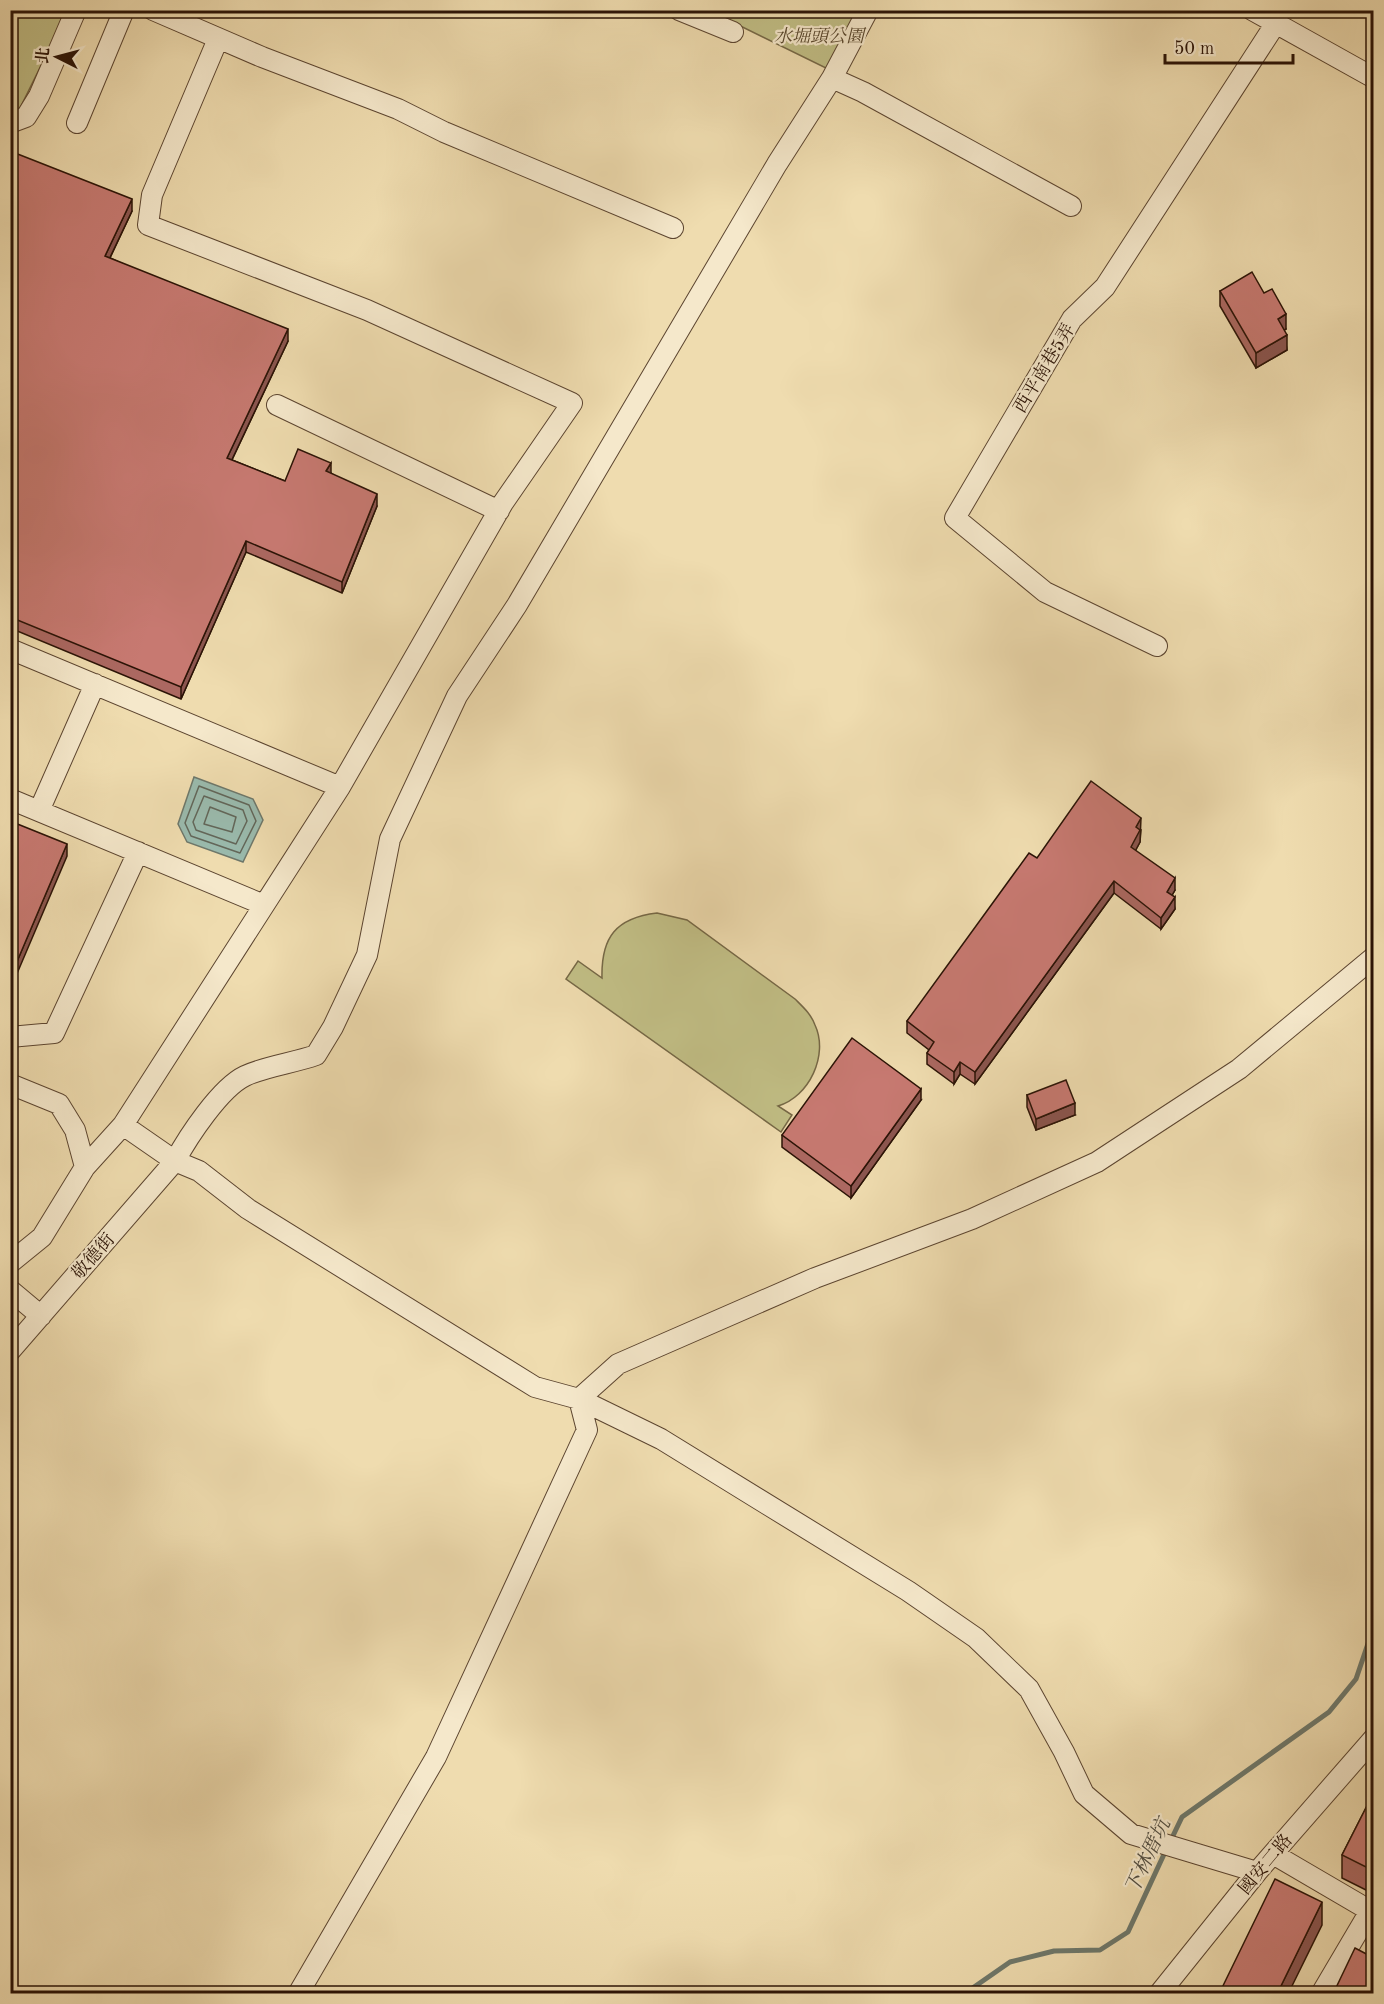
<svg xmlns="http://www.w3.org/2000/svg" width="1384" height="2004" viewBox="0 0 1384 2004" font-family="'Old Standard TT','Noto Serif TC',serif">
  <rect width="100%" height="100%" fill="#efdcaf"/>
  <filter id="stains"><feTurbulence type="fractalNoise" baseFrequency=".00333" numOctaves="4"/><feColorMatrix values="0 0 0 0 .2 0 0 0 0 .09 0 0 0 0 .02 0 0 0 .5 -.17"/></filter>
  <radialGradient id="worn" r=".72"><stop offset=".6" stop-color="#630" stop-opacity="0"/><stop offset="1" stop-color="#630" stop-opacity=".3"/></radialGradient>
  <path fill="#c1be85" stroke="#766846" stroke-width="1.5" d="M 10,11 L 68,11 L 18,112 L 11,109 Z
    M 710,11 L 862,11 L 832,71 Z
    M 657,913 L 687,920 L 795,999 C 803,1007 811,1014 815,1025 C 829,1055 809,1097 778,1106 L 792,1115 L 781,1132 L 566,979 L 578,961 L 602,978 C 601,937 616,918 657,913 Z"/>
  <path fill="#9abbae" stroke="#6e786b" stroke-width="1.5" d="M 194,777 L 253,799 L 263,820 L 243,862 L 187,842 L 178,824 Z"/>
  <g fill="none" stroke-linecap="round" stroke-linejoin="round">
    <path stroke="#62675a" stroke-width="1.5" d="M 199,786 L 249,805 L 256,821 L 240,853 L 191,836 L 185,823 Z
      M 204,796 L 243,810 L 247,821 L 236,844 L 196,830 L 193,822 Z
      M 210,807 L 236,817 L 232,832 L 204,824 Z"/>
    <path stroke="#6e786b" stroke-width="5" d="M 1170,1842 L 1182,1817 L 1329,1712 L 1356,1679 L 1374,1626
      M 964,1994 L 1010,1962 L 1054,1951 L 1100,1950 L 1128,1932 L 1166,1850"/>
    <defs>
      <path id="minor" d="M 153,10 L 262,57 L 398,109 L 444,132 L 673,228
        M 679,10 L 733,32
        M 1252,10 L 1374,78
        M 218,39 L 152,195 L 148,225 L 367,310 L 572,403 L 503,503 L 340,787 L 123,1125 L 175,1161 L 199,1171 L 248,1209 L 535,1387 L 579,1399 L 618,1364 L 815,1278 L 972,1219 L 1097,1162 L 1239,1069 L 1374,957
        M 832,78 L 863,92 L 1071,206
        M 10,123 L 26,117 L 39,96 L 76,10
        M 77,123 L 124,10
        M 277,405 L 499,511
        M 1157,646 L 1045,592 L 955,518 L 1072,319 L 1105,287 L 1276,23
        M 10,649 L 340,787
        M 10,799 L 264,905
        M 39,811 L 95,684
        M 10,1037 L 54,1033 L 138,852
        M 10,1084 L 59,1104 L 75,1130 L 85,1167 L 42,1237 L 10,1263
        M 85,1167 L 123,1125
        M 10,1290 L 41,1316
        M 10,1351 L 175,1161 C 188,1137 220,1088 245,1076 C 266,1066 294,1063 316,1055 L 333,1027 L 367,955 L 390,839 L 457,696 L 517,605 L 777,164 L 832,78 L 868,10
        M 579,1399 L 661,1439 L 908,1591 L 976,1638 L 1029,1689 L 1064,1752 L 1084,1794 L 1131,1834 L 1257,1872
        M 1273,1854 L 1374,1913
        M 298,1994 L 436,1757 L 587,1430 L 579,1399
        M 1159,1994 L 1257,1872 L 1374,1738
        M 1321,1994 L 1370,1911"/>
    </defs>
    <use href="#minor" stroke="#5c4530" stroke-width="22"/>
    <use href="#minor" stroke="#f5e8cb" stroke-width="20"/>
  </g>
  <path fill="#ab6861" stroke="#2b1306" stroke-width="1.5" d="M 10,151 L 132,211 L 110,258 L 288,341 L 232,460 L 285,481 L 331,473 L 377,506 L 342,593 L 246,552 L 181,699 L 10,628 Z
    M 1220,291 L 1264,293 L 1286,329 L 1284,330 L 1287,350 L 1256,368 L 1220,306 Z
    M 1141,830 L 1140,842 L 1135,851 L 1175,890 L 1172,895 L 1175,909 L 1161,929 L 1114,893 L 975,1084 L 960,1074 L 954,1084 L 927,1064 L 927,1053 L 929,1050 L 907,1033 L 907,1021 L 1037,858 Z
    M 1027,1095 L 1075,1115 L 1036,1130 L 1027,1107 Z
    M 921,1100 L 851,1198 L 782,1147 L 782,1135 Z
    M 1374,1792 L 1374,1894 L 1342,1878 L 1342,1855 Z"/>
  <path fill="#8b554f" stroke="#2b1306" stroke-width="1.5" d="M 132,199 L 132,211 L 105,268 L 105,256 Z
    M 1286,314 L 1286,329 L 1278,334 L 1278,319 Z
    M 288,329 L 288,341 L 227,470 L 227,458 Z
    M 1287,335 L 1287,350 L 1256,368 L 1256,353 Z
    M 331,463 L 331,475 L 326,471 Z
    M 377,494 L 377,506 L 342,593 L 342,582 Z
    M 246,541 L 246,552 L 181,699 L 181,687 Z
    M 1141,818 L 1140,842 L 1131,859 L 1131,847 L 1136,827 Z
    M 67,844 L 67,856 L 10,990 L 10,978 Z
    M 1175,878 L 1175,890 L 1167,904 L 1167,892 Z
    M 1114,881 L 1114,893 L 975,1084 L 975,1072 Z
    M 1175,897 L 1175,909 L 1161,929 L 1161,918 Z
    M 960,1062 L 960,1074 L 954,1084 L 954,1072 Z
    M 921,1089 L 921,1100 L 851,1198 L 851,1186 Z
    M 1075,1103 L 1075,1115 L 1036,1130 L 1036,1119 Z
    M 1322,1902 L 1322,1925 L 1288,1994 L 1277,1994 Z"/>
  <path fill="#c77971" stroke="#2b1306" stroke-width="1.5" d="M 10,151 L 132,199 L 105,256 L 288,329 L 227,458 L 285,481 L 298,449 L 331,463 L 326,471 L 377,494 L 342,582 L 246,541 L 181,687 L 10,617 Z
    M 1252,272 L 1264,293 L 1272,289 L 1286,314 L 1278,319 L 1287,335 L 1256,353 L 1220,291 Z
    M 1091,781 L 1141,818 L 1136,827 L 1140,830 L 1131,847 L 1175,878 L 1167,892 L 1175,897 L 1161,918 L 1114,881 L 975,1072 L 960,1062 L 954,1072 L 927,1053 L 934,1042 L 907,1021 L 1029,853 L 1037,858 Z
    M 10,821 L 67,844 L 10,978 Z
    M 852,1038 L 921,1089 L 851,1186 L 782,1135 Z
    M 1066,1080 L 1075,1103 L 1036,1119 L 1027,1095 Z
    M 1374,1792 L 1374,1871 L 1342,1855 Z
    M 1275,1879 L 1322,1902 L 1277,1994 L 1219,1994 Z
    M 1355,1948 L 1374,1958 L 1374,1994 L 1333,1994 Z"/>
  <g text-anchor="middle" stroke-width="4.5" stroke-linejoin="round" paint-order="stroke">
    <g font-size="18" font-style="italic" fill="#58462c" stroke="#f5e8cb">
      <text x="819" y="42">水堀頭公園</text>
    </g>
    <g font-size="18" fill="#2b1306" stroke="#f5e8cb">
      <text transform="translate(1044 368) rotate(-59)" y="6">西平南巷5弄</text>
      <text transform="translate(93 1256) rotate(-49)" y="6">敬德街</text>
      <text transform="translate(1265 1864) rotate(-50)" y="6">國安二路</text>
    </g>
    <g font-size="20" font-style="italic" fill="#524e41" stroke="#f5e8cb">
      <text transform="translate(1147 1856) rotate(-65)" y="7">下林厝坑</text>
    </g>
  </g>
  <rect width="1384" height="2004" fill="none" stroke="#efdcaf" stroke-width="36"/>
  <rect x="12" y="12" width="1360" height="1980" fill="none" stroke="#2b1306" stroke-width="3"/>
  <rect x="18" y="18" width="1348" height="1968" fill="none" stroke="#2b1306" stroke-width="1.5"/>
  <g transform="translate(57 57) rotate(276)" stroke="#f5e8cb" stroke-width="4.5" paint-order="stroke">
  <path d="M0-4.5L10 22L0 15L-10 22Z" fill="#2b1306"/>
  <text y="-9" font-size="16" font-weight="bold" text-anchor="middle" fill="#2b1306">北</text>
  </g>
  <path d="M1165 54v9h128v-9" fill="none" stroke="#2b1306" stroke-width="3"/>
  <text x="1174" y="54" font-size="18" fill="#2b1306" stroke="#f5e8cb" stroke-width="4.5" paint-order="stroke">50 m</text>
  <rect width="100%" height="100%" filter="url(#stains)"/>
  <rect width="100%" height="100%" fill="url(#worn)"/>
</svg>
